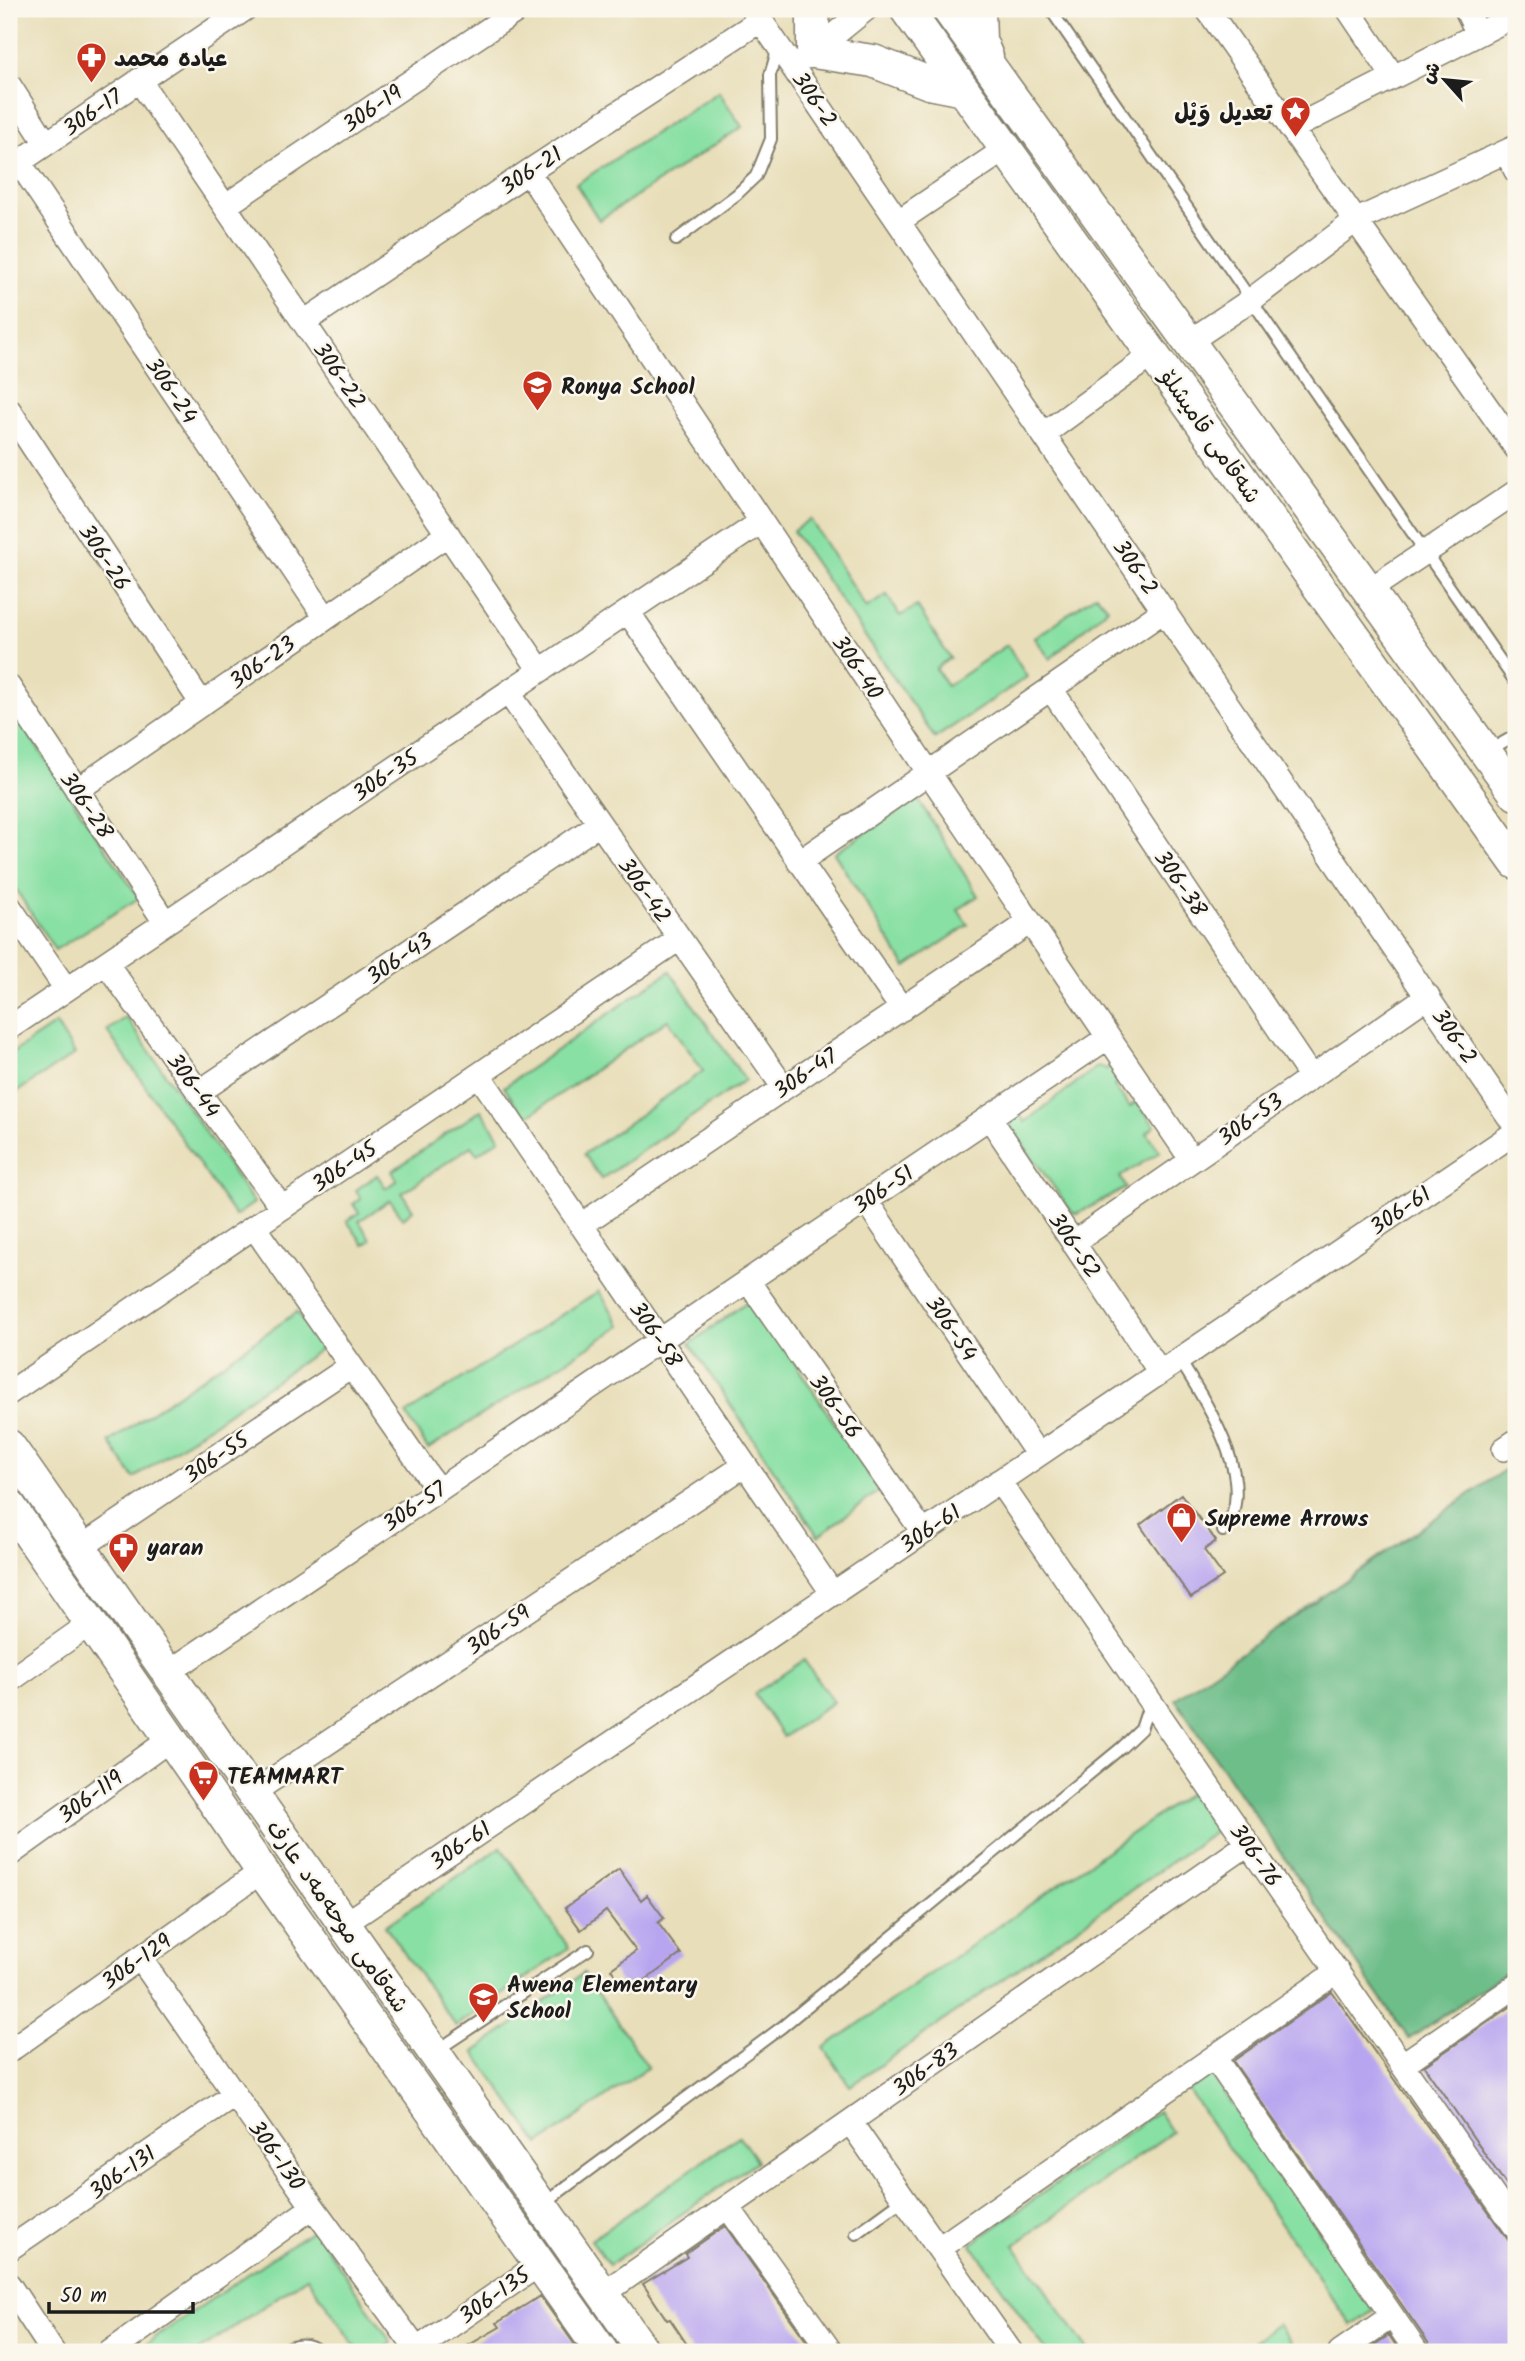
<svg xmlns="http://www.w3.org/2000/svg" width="1525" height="2361" viewBox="0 0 1525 2361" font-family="Kalam,'Playpen Sans Arabic',sans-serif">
  <rect width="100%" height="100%" fill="#fbf7ec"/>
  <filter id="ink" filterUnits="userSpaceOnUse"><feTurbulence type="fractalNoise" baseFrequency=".0143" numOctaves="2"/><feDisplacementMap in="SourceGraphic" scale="14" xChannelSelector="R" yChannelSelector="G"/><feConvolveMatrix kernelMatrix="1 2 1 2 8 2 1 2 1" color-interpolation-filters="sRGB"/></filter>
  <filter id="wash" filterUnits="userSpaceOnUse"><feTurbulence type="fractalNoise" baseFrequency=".00686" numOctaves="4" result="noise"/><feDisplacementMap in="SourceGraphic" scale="28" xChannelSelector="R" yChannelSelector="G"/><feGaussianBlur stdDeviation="1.57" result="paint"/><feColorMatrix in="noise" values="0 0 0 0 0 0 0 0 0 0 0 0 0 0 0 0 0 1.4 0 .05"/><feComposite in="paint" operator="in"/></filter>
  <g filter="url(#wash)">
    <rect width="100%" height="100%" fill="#e8deb9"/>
    <path fill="#89e0a4" stroke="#527e60" stroke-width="2" d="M 719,92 L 742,127 L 599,220 L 576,184 Z
      M 810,519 L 866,608 L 887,595 L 900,616 L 917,606 L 950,658 L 936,668 L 947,686 L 1007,645 L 1027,677 L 935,738 L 793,531 Z
      M 1096,594 L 1108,608 L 1050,659 L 1035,638 Z
      M 9,705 L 139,898 L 55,950 L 9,879 Z
      M 918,799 L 978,896 L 958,910 L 968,925 L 906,967 L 834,853 Z
      M 670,971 L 745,1080 L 601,1179 L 584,1154 L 703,1071 L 668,1020 L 525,1118 L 504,1087 Z
      M 126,1017 L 254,1203 L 235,1216 L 107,1031 Z
      M 56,1024 L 75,1054 L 9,1097 L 9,1055 Z
      M 1116,1061 L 1126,1077 L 1114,1086 L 1130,1107 L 1136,1101 L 1155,1126 L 1147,1133 L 1160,1152 L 1120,1177 L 1126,1188 L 1077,1214 L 1072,1212 L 1005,1120 L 1017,1110 L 1025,1122 L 1098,1066 L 1107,1069 Z
      M 481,1110 L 500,1139 L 477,1154 L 471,1146 L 402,1193 L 413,1210 L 403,1218 L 390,1200 L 359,1221 L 371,1240 L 364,1245 L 347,1221 L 359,1213 L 353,1204 L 361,1199 L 356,1190 L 377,1175 L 386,1188 L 397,1180 L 392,1171 Z
      M 599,1291 L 621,1326 L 428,1449 L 406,1414 Z
      M 752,1298 L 879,1491 L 818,1536 L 690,1344 Z
      M 297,1312 L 322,1348 L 134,1478 L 109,1442 Z
      M 804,1660 L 833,1702 L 783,1737 L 754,1694 Z
      M 1190,1793 L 1216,1831 L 850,2086 L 824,2048 Z
      M 501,1847 L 569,1948 L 456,2026 L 385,1926 Z
      M 584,1973 L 648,2067 L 539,2144 L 474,2052 Z
      M 1211,2074 L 1374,2310 L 1352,2326 L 1188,2090 Z
      M 1158,2111 L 1172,2132 L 1014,2245 L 1089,2352 L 1047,2352 L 971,2244 Z
      M 739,2136 L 757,2161 L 609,2265 L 591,2240 Z
      M 314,2229 L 391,2342 L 377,2352 L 359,2352 L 307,2277 L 197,2352 L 134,2352 Z
      M 1278,2324 L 1297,2352 L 1238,2352 Z"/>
    <path fill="#6ebe8a" stroke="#456d53" stroke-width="2" d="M 1516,1462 L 1516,1966 L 1409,2039 L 1175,1699 Z"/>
    <g id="blocks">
      <path fill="#b8a5f0" d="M 1181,1494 L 1216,1541 L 1204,1550 L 1223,1576 L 1191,1598 L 1140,1525 Z
        M 619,1869 L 641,1900 L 647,1895 L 664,1918 L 658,1923 L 681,1954 L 628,1993 L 611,1969 L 636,1951 L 606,1911 L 581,1930 L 565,1908 Z
        M 1332,1992 L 1516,2251 L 1516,2352 L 1431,2352 L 1429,2344 L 1233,2061 Z
        M 1516,2003 L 1516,2199 L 1424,2066 Z
        M 725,2226 L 814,2352 L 692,2352 L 670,2319 L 667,2320 L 643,2284 L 687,2257 L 685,2254 Z
        M 540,2296 L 580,2352 L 457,2352 L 500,2327 L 497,2323 Z
        M 1389,2335 L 1400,2352 L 1364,2352 Z"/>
    </g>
  </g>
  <g filter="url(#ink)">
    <use href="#blocks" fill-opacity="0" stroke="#827d6a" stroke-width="2"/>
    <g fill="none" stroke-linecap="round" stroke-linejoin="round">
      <defs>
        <path id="lane" d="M 1050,9 L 1516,683
          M 676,240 L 736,195 L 756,176 L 771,139 L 770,75 L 778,48
          M 1488,751 L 1516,735
          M 1179,1359 C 1205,1401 1261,1484 1223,1531
          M 436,2051 L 588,1950
          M 543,2204 L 782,2027 L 1121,1748 L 1141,1729 L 1150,1702
          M 856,2234 L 904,2199
          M 282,2352 C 294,2342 309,2342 320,2352"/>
        <path id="street" d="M 753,9 L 1516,1127
          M 1207,9 L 1516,448
          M 1348,9 L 1393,76
          M 1466,9 L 1478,34
          M 807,57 L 866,9
          M 139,80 L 540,670
          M 9,85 L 46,143
          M 1291,129 L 1516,15
          M 1506,152 L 1516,171
          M 19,162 L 326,618
          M 9,169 L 245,9
          M 528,172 L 929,773 L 1191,1159
          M 225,206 L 519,9
          M 899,221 L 1007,148
          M 304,322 L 528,172 L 761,20
          M 1190,341 L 1251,300 L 1355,221 L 1516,147
          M 9,410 L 202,704
          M 1044,434 L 1153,354
          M 1369,590 L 1516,492
          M 628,612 L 902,1009
          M 9,687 L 165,922
          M 1051,689 L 1311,1077
          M 508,692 L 784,1088
          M 77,790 L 448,534
          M 799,862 L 1165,610
          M 9,906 L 66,989
          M 106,963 L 282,1208
          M 9,1028 L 761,522
          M 479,1075 L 833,1594
          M 199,1092 L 599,824
          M 989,1117 L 1160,1372
          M 866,1201 L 1038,1455
          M 581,1225 L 1030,922
          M 254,1227 L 438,1490
          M 1073,1243 L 1428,996
          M 748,1281 L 923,1532
          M 9,1393 L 679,939
          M 1504,1449 L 1516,1441
          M 999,1481 L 1248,1844 L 1516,2228
          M 80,1548 L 351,1366
          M 169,1672 L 1107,1038
          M 9,1681 L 91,1623
          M 252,1793 L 745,1465
          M 9,1855 L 172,1738
          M 344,1924 L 1516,1132
          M 140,1958 L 313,2207 L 417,2350
          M 9,2051 L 262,1871
          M 1214,2057 L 1417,2352
          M 1403,2064 L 1516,1986
          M 850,2122 L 1011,2352
          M 728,2207 L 831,2352
          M 939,2248 L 1338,1971
          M 9,2249 L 235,2094
          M 9,2285 L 53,2352
          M 603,2294 L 1248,1844
          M 110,2352 L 313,2207
          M 413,2352 L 541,2263
          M 1340,2352 L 1392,2316"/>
        <path id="secondary" d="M 813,9 L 813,52 L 873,61 L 929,83 L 964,90
          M 906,9 L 1516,863
          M 948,9 L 1516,794
          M 979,9 L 980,40 L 987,57
          M 9,1446 L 644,2352
          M 9,1505 L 262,1871 L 602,2352"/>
      </defs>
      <use href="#lane" stroke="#827d6a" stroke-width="14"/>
      <use href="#street" stroke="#827d6a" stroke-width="26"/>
      <use href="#secondary" stroke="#827d6a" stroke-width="35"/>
      <use href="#lane" stroke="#fff" stroke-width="10"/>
      <use href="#street" stroke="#fff" stroke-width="23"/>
      <use href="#secondary" stroke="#fff" stroke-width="32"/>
    </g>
  </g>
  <defs>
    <symbol id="pharmacy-pin" viewBox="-11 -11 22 30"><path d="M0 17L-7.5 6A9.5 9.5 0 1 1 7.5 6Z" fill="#c8321e" stroke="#fbf7ec"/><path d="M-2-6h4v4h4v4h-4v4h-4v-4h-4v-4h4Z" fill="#fff"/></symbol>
    <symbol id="sight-pin" viewBox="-11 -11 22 30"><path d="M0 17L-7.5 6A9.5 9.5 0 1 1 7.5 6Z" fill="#c8321e" stroke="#fbf7ec"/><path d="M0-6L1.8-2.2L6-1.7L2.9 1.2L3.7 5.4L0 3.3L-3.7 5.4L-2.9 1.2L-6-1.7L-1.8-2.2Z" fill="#fff"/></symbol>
    <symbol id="school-pin" viewBox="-11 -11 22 30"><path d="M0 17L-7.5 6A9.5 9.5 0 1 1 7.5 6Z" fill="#c8321e" stroke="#fbf7ec"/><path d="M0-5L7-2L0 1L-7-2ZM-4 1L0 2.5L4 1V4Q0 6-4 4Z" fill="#fff"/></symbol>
    <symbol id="shop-pin" viewBox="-11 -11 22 30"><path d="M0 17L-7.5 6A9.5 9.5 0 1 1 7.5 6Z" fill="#c8321e" stroke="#fbf7ec"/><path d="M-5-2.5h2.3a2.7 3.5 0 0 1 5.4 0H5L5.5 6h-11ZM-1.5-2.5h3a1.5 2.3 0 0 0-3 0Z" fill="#fff"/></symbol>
    <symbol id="supermarket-pin" viewBox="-11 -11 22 30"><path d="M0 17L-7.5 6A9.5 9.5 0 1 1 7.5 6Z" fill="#c8321e" stroke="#fbf7ec"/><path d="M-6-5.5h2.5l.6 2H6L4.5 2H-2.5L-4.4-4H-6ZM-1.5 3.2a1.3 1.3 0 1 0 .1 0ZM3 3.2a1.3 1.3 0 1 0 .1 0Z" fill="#fff"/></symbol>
  </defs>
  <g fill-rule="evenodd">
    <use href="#pharmacy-pin" x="74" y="40" width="35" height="47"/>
    <use href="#sight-pin" x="1278" y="94" width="35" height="47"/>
    <use href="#school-pin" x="520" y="368" width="35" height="47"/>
    <use href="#shop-pin" x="1164" y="1500" width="35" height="47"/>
    <use href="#pharmacy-pin" x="106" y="1530" width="35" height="47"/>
    <use href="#supermarket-pin" x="186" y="1758" width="35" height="47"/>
    <use href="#school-pin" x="466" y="1980" width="35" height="47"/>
  </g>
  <g text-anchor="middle" stroke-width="5" stroke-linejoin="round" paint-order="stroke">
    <g font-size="23" font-weight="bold" fill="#1c1c1c" stroke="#fbf7ec" text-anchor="start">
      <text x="114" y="66">عياده محمد</text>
      <text x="1272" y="120" text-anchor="end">تعديل وَيْل</text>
      <text x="561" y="394">Ronya School</text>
      <text x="1205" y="1526">Supreme Arrows</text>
      <text x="147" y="1555">yaran</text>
      <text x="227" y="1784">TEAMMART</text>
      <text x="507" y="1992">Awena Elementary<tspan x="507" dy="26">School</tspan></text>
    </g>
    <g font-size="23" fill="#1c1c1c" stroke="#fbf7ec">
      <text transform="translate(815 99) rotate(56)" y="8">306-2</text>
      <text transform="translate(372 108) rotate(-34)" y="8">306-19</text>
      <text transform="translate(92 112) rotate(-34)" y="8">306-17</text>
      <text transform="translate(531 170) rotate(-33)" y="8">306-21</text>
      <text transform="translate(340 375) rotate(56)" y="8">306-22</text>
      <text transform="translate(172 390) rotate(56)" y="8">306-24</text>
      <text transform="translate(1211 436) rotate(55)" y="8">شەقامی قامیشلۆ</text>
      <text transform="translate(105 557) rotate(57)" y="8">306-26</text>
      <text transform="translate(1136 567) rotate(56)" y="8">306-2</text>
      <text transform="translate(262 662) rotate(-35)" y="8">306-23</text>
      <text transform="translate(858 667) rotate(56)" y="8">306-40</text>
      <text transform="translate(385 775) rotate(-34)" y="8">306-35</text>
      <text transform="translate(87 805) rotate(56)" y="8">306-28</text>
      <text transform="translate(1181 883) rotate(56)" y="8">306-38</text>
      <text transform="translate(645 890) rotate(55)" y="8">306-42</text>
      <text transform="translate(399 958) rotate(-34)" y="8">306-43</text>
      <text transform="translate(1455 1036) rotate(56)" y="8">306-2</text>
      <text transform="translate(805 1073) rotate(-34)" y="8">306-47</text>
      <text transform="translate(194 1085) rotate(54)" y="8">306-44</text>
      <text transform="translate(1250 1119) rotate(-35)" y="8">306-53</text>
      <text transform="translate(344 1166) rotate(-34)" y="8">306-45</text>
      <text transform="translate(883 1189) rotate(-34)" y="8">306-51</text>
      <text transform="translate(1400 1210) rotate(-34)" y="8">306-61</text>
      <text transform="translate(1075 1245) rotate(56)" y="8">306-52</text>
      <text transform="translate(952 1328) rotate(56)" y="8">306-54</text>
      <text transform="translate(656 1334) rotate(56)" y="8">306-58</text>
      <text transform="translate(836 1406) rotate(55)" y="8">306-56</text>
      <text transform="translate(216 1457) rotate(-34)" y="8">306-55</text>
      <text transform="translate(414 1506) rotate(-34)" y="8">306-57</text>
      <text transform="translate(930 1528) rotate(-34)" y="8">306-61</text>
      <text transform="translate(498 1629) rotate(-34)" y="8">306-59</text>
      <text transform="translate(90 1796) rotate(-36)" y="8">306-119</text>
      <text transform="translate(460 1845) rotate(-34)" y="8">306-61</text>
      <text transform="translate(1256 1855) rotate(55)" y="8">306-76</text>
      <text transform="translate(338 1916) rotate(55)" y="8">شەقامی موحەمەد عارف</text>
      <text transform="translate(136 1961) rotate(-35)" y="8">306-129</text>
      <text transform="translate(925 2069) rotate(-35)" y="8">306-83</text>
      <text transform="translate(277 2155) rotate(55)" y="8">306-130</text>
      <text transform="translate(122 2172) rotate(-35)" y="8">306-131</text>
      <text transform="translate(494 2295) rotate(-35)" y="8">306-135</text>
    </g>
  </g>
  <rect width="1525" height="2361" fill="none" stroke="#fbf7ec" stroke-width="35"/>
  <g transform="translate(1445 80) rotate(297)" stroke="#fbf7ec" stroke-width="5" paint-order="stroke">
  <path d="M0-5L12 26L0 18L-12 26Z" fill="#1c1c1c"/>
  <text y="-10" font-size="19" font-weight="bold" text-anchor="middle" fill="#1c1c1c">ش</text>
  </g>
  <path d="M49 2302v10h144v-10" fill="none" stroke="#1c1c1c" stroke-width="3.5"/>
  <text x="60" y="2302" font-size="21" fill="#1c1c1c" stroke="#fbf7ec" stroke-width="5" paint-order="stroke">50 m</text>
</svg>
